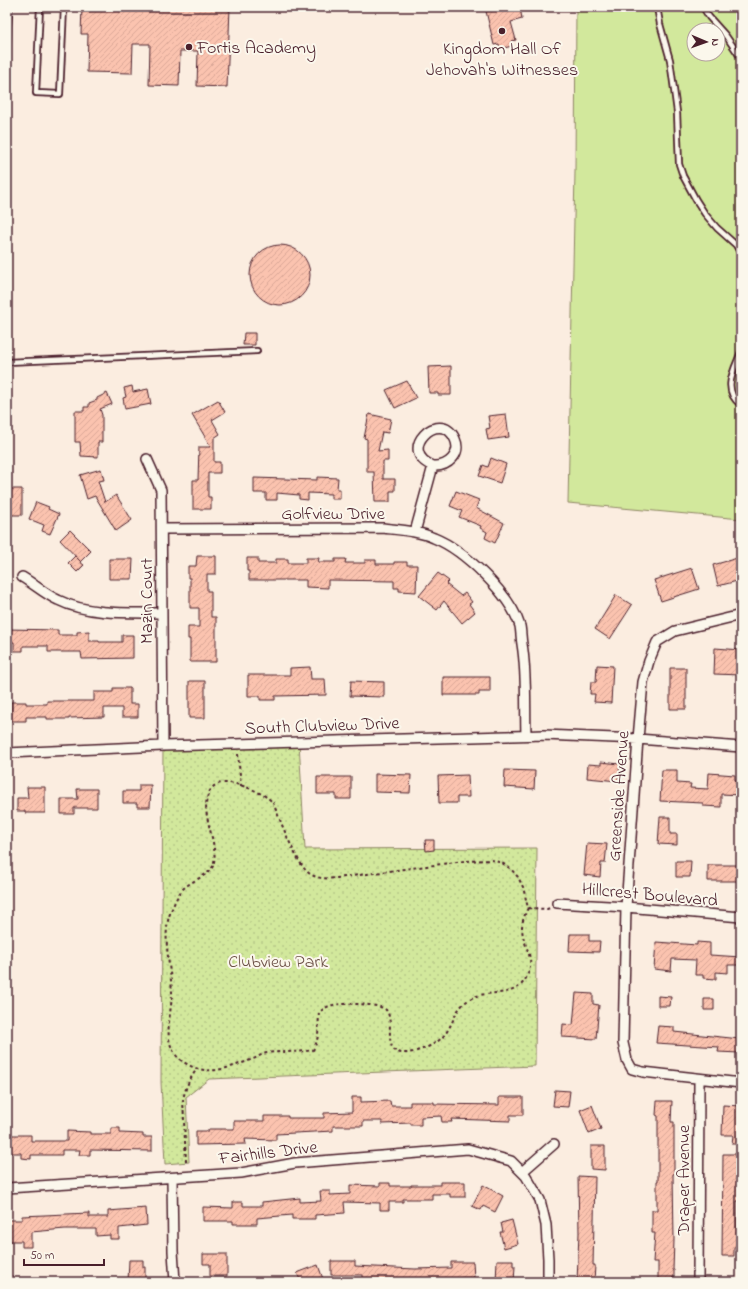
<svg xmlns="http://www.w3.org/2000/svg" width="748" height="1289" viewBox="0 0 748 1289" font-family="'Indie Flower',sans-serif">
  <defs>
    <pattern id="park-dots" width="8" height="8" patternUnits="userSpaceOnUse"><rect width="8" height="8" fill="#d2e89c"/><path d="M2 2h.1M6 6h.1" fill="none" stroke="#b6c787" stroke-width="1.8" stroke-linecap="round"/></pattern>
    <pattern id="building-hatch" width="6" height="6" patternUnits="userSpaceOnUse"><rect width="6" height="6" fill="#fbc3af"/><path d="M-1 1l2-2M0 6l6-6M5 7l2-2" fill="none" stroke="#d9a797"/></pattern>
  </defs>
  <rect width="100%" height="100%" fill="#fbede0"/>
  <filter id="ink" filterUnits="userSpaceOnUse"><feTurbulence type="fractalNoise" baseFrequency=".025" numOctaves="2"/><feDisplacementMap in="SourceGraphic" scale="8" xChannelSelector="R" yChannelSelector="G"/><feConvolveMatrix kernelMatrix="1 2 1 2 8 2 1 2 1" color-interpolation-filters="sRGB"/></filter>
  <g filter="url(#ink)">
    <path fill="#d2e89c" stroke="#8e8464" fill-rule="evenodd" d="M 576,7 L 741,7 L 741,519 L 568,503 L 575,172 ZM 694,30 L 718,30 L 718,54 L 694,54 Z"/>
    <path fill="url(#park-dots)" stroke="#8e8464" d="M 299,742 L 305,849 L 537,848 L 535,1066 L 209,1079 L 186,1097 L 189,1162 L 165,1164 L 161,1082 L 163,746 Z"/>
    <path fill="url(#building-hatch)" stroke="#4a1f2b" d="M 82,7 L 230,7 L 227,87 L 197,86 L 198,51 L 180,51 L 179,86 L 149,85 L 150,44 L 133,44 L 132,73 L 87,72 L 88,34 L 81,34 Z
      M 485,7 L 520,7 L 522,19 L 511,22 L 516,40 L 511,41 L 512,46 L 500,49 L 499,44 L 494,45 Z
      M250 275a30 30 0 1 1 60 0a30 30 0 1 1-60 0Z
      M 244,333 L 255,333 L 255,345 L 243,345 Z
      M 451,366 L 451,395 L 438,395 L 438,393 L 429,393 L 428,367 Z
      M 407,381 L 416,398 L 395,408 L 386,390 Z
      M 132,386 L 133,392 L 148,389 L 151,404 L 125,409 L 123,398 L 126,397 L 124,388 Z
      M 107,393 L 112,404 L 100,409 L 102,415 L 102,442 L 98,442 L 98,457 L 81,456 L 80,442 L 75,442 L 75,411 L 84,411 L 84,407 L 89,407 L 89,403 L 97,400 L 97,398 Z
      M 218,400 L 225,412 L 212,420 L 220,434 L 214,438 L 214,462 L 220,462 L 220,473 L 208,473 L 208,497 L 211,497 L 211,509 L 193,509 L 193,480 L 198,480 L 199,447 L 211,447 L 192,415 Z
      M 369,414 L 391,419 L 388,433 L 382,432 L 378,451 L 388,450 L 388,461 L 383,461 L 383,479 L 395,479 L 395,491 L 390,491 L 390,502 L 375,502 L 374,472 L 367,472 L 367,439 L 364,438 Z
      M 506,414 L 509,437 L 488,440 L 486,429 L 490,428 L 488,416 Z
      M 491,458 L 506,464 L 500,483 L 479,476 L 483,465 L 488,467 Z
      M 101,469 L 104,480 L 98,481 L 105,502 L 116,495 L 132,520 L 116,531 L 95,496 L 87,499 L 80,475 Z
      M 317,477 L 338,478 L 337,489 L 340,489 L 340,499 L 331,499 L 331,494 L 308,493 L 308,500 L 299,499 L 299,495 L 277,493 L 277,500 L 266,500 L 266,493 L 254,493 L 254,478 L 317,480 Z
      M 7,489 L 22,489 L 22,515 L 7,515 Z
      M 456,491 L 479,500 L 476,508 L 504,523 L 495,543 L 485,538 L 487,532 L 480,528 L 481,526 L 459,517 L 462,511 L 450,506 Z
      M 36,502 L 49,507 L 48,509 L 59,514 L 50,534 L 42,531 L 44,525 L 29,519 Z
      M 70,530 L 91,551 L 80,562 L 84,565 L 77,572 L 68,563 L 75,556 L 80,561 L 60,540 Z
      M 197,556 L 216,556 L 216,574 L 207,574 L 207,591 L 211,591 L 211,617 L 216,617 L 216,662 L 190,662 L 190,639 L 188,639 L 188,627 L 199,627 L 199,608 L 190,608 L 190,578 L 188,578 L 188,566 L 196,566 Z
      M 741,557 L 741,580 L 718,586 L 713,565 Z
      M 247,558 L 258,558 L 258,563 L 276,563 L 276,559 L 288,559 L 288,563 L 306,563 L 306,558 L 319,558 L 318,562 L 335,562 L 335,559 L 346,559 L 345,563 L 365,563 L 365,560 L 376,560 L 376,564 L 394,564 L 394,562 L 407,562 L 407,565 L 417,565 L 416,592 L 399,591 L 399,588 L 394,588 L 394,581 L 328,580 L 328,588 L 306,587 L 306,580 L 249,580 L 249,571 L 247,571 Z
      M 109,559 L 133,559 L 132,579 L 109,579 Z
      M 692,568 L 699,589 L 661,601 L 654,580 Z
      M 438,573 L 449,581 L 446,584 L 461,596 L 465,593 L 472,602 L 469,604 L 475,612 L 462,623 L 444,601 L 437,610 L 419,596 Z
      M 616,595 L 632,605 L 610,639 L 595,629 Z
      M 7,629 L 58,630 L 58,635 L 77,635 L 77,632 L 89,631 L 89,641 L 99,641 L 99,642 L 122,642 L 122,635 L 133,635 L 133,658 L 82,659 L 81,652 L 48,652 L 48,646 L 23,646 L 23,651 L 14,651 L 14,642 L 7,642 Z
      M 715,648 L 741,650 L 741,675 L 714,674 Z
      M 597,665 L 613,666 L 611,703 L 594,702 L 595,694 L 590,694 L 591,682 L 596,682 Z
      M 310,667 L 311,679 L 325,679 L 326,695 L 275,696 L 275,700 L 260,700 L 260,696 L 248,696 L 248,675 L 290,675 L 290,668 Z
      M 670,668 L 686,668 L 686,709 L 670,709 Z
      M 443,677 L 490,677 L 490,692 L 479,692 L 479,695 L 443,695 Z
      M 189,681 L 205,681 L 205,718 L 189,718 Z
      M 351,681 L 384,682 L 384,697 L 350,696 Z
      M 113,688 L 130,688 L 130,704 L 138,704 L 138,717 L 122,717 L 122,708 L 104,708 L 104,717 L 69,718 L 69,719 L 47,719 L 47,717 L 26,717 L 26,721 L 11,721 L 11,702 L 26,702 L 26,704 L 47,704 L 47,701 L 94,701 L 94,692 L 113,692 Z
      M 601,762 L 620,764 L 618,781 L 587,778 L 588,764 L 601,765 Z
      M 505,770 L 535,771 L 534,789 L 504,787 Z
      M 662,770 L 677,770 L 677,783 L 691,784 L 690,788 L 708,789 L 709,773 L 735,775 L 735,780 L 741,780 L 741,795 L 721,794 L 721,807 L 703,806 L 703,803 L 660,801 Z
      M 375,774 L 411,775 L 410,793 L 375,792 Z
      M 468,775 L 469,797 L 457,797 L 457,803 L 439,803 L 438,776 Z
      M 317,777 L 351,777 L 351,799 L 336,799 L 336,794 L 317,794 Z
      M 139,785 L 151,785 L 150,807 L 137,807 L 137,803 L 123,803 L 123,791 L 139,791 Z
      M 27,787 L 45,787 L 45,813 L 25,813 L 25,811 L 17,811 L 17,798 L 28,798 Z
      M 77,789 L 97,789 L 97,808 L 74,808 L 74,814 L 61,814 L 61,799 L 78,799 Z
      M 660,817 L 670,817 L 670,834 L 677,834 L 677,845 L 658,844 Z
      M 425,840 L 434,840 L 434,850 L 426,851 Z
      M 587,843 L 607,844 L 605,863 L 601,863 L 600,877 L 584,875 Z
      M 676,861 L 691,861 L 690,877 L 676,877 Z
      M 708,865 L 741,865 L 741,881 L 708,881 Z
      M 570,934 L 589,934 L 589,941 L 600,941 L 599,952 L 569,951 Z
      M 656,942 L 697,945 L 697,942 L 710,943 L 710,955 L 741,957 L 741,965 L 728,965 L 728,973 L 716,972 L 716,979 L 703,978 L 703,975 L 695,975 L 696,960 L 672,959 L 671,971 L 654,969 Z
      M 576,993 L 593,994 L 593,1004 L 599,1005 L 596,1039 L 562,1037 L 563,1024 L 573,1025 Z
      M 658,996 L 671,997 L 670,1006 L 658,1006 Z
      M 704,999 L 714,999 L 714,1010 L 704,1010 Z
      M 658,1026 L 674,1027 L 674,1032 L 740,1039 L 739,1053 L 718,1052 L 719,1047 L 656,1043 Z
      M 555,1090 L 570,1091 L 568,1107 L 553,1106 Z
      M 352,1097 L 361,1097 L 361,1102 L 390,1101 L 391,1106 L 410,1106 L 410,1102 L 434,1102 L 434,1104 L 499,1105 L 499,1097 L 523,1097 L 523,1115 L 510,1115 L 510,1121 L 451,1119 L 452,1122 L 442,1122 L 441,1116 L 421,1117 L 421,1125 L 411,1125 L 411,1123 L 382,1124 L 382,1121 L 363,1121 L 363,1126 L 333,1126 L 333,1131 L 276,1134 L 276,1140 L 245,1139 L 246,1144 L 196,1145 L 196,1131 L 209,1131 L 209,1129 L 234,1129 L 234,1121 L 264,1121 L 264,1116 L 288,1116 L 288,1118 L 324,1118 L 324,1113 L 352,1112 Z
      M 657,1101 L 672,1101 L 671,1122 L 674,1122 L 674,1174 L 673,1174 L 674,1240 L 673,1270 L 674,1270 L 674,1278 L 672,1278 L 672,1282 L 658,1282 L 658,1262 L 653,1262 L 655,1233 L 652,1233 L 652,1210 L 657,1210 L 657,1181 L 658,1181 L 658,1116 L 656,1115 Z
      M 592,1105 L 601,1129 L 589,1134 L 580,1110 Z
      M 723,1105 L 741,1106 L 741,1144 L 732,1144 L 733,1135 L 722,1135 Z
      M 111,1128 L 120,1128 L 120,1133 L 143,1134 L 143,1137 L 152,1137 L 152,1151 L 90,1150 L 90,1155 L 79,1155 L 80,1150 L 62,1150 L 62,1155 L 31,1155 L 31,1159 L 21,1158 L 21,1153 L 8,1153 L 8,1135 L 31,1135 L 31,1141 L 67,1141 L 67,1131 L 90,1132 L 90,1134 L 111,1134 Z
      M 591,1146 L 605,1146 L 605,1170 L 591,1169 Z
      M 723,1154 L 737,1154 L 737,1179 L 739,1179 L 739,1201 L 737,1201 L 737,1247 L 734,1247 L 734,1256 L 722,1256 Z
      M 578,1176 L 595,1177 L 593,1265 L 595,1265 L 594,1282 L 577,1282 L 579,1233 Z
      M 440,1182 L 465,1182 L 465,1197 L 450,1197 L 450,1194 L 432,1194 L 432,1199 L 403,1199 L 403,1202 L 389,1202 L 389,1210 L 380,1210 L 380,1203 L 344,1202 L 345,1213 L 315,1215 L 315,1219 L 292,1219 L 292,1215 L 257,1218 L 257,1224 L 233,1224 L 233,1221 L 203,1221 L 203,1207 L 233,1208 L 233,1202 L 243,1202 L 243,1206 L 262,1206 L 262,1202 L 300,1198 L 300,1202 L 321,1201 L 320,1191 L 330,1191 L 330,1195 L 350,1194 L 350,1185 L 380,1186 L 380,1183 L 390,1183 L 390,1186 L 411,1186 L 411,1185 L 440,1185 Z
      M 483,1185 L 503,1196 L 495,1212 L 483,1206 L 481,1210 L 472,1206 Z
      M 146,1208 L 147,1225 L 119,1228 L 119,1239 L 110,1239 L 110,1235 L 96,1236 L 96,1229 L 65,1229 L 31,1232 L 31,1247 L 22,1247 L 22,1241 L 8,1241 L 8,1220 L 22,1220 L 22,1216 L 89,1213 L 89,1217 L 108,1217 L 108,1211 Z
      M 512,1220 L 518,1244 L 504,1248 L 500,1232 L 503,1232 L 501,1223 Z
      M 203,1254 L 227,1254 L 227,1276 L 210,1276 L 210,1264 L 203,1264 Z
      M 129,1260 L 143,1260 L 143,1267 L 145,1267 L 145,1282 L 128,1282 Z
      M 497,1260 L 513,1260 L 513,1266 L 515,1266 L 514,1282 L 496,1282 Z
      M 331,1261 L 355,1261 L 355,1266 L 415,1269 L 451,1268 L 451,1262 L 473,1262 L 474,1278 L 461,1278 L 461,1282 L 363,1282 L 363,1275 L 331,1275 Z
      M 318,1265 L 323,1279 L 316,1282 L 301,1282 L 297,1273 Z"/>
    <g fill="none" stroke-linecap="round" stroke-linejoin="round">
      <defs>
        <path id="service" d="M 40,7 L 36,93 L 60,94 L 64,7
          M 657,7 L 660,24 L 670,60 L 677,112 L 679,164 L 683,176 L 696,200 L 705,214 L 717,228 L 736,245 L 741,254
          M 703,7 L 709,17 L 726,36 L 741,58
          M 7,44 L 9,7
          M 741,352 C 734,370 721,390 741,405
          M 7,362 L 257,351"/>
        <path id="minor" d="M 147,459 L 161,490 L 163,746
          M 162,529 L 383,528 C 400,530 419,531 434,538 C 464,550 510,594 520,626 C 521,631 521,638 522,644 C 527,674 525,705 526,735
          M 415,532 L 433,466 C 448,467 462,454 455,439 C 440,407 395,451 433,466
          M 22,577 C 34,584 45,594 58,600 C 88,615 128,613 161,613
          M 741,615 L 675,631 L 657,642 L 649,661 L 643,682 L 638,739 L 626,907 L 623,1043 L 627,1060 L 632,1069 L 643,1072 L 741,1083
          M 7,753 L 163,746 L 544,735 L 638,739 L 741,747
          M 557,903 L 626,907 L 741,917
          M 522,1172 L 554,1144
          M 172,1178 L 173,1251 L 175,1282
          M 7,1188 L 241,1173 L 295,1163 L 468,1149 L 511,1161 L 526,1176 L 540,1200 L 546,1225 L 548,1259 L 548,1282
          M 698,1282 L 699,1079"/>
      </defs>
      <use href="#service" stroke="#4a1f2b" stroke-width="8"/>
      <use href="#minor" stroke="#4a1f2b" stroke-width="12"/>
      <path stroke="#4a1f2b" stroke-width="2" stroke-dasharray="3 3" stroke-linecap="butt" d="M 238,754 L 241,786
        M 528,908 C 525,914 522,921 522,928 C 523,949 538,958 525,980 C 512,1000 488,988 470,999 C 455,1008 455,1020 446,1033 C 439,1043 425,1049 413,1052 C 377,1060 397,1023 386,1010 C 380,1003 342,1003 333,1005 C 327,1006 324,1009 319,1012 C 318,1026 320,1038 313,1050 C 297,1053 281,1051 267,1053 C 262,1054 258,1057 253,1059 C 232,1067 208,1077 187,1064 C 179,1060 174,1054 171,1046 C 165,1032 172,1008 172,992 C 171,968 161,934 171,911 C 174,904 177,896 182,890 C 190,881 209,876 213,866 C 221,842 194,807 213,787 C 224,775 265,792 273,803 C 280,819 297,866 310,874 C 318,879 328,879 337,878 L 464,861 L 492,860 L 502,863 L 511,869 L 518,877 L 523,887 L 528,908 L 547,909 L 550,908
        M 186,1162 L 183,1100 C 185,1088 190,1078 197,1069"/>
      <use href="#service" stroke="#fbf7ec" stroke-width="4.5"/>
      <use href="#minor" stroke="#fbf7ec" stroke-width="9"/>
    </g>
  </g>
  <g fill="#4a1f2b" stroke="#fbf7ec" stroke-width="1.5">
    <circle cx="502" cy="31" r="4"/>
    <circle cx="189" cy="47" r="4"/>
  </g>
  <g text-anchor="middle" stroke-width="4" stroke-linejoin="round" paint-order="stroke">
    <g font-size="18" fill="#4a1f2b" stroke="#fbf7ec" text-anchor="start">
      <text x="197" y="53">Fortis Academy</text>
      <text x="502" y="54" text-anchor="middle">Kingdom Hall Of<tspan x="502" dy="21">Jehovah's Witnesses</tspan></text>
    </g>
    <g font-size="18" fill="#4a1f2b" stroke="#fbf7ec">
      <text x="333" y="519">Golfview Drive</text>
      <text transform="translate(146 601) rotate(-90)" y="6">Mazin Court</text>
      <text transform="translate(322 725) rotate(-2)" y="6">South Clubview Drive</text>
      <text transform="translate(618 796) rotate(-86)" y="6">Greenside Avenue</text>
      <text transform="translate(650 894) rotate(5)" y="6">Hillcrest Boulevard</text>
      <text transform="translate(268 1152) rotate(-7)" y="6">Fairhills Drive</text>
      <text transform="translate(683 1180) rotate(-90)" y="6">Draper Avenue</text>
    </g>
    <g font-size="18" fill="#6c5147" stroke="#fbf7ec">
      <text x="278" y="967">Clubview Park</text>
    </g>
  </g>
  <rect width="748" height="1289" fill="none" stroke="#fbf7ec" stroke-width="24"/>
  <rect x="12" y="12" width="724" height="1265" fill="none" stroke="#4a1f2b" stroke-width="1.5" filter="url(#ink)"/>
  <g transform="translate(706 42) rotate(92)"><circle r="19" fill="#fbf7ec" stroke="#b4a19f"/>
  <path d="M0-3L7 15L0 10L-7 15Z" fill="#4a1f2b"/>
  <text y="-6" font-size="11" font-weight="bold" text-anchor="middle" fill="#4a1f2b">N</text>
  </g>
  <path d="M24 1259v6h80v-6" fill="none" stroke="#4a1f2b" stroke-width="2"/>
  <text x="30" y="1259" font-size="12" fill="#4a1f2b" stroke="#fbf7ec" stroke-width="3" paint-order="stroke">50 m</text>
</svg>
